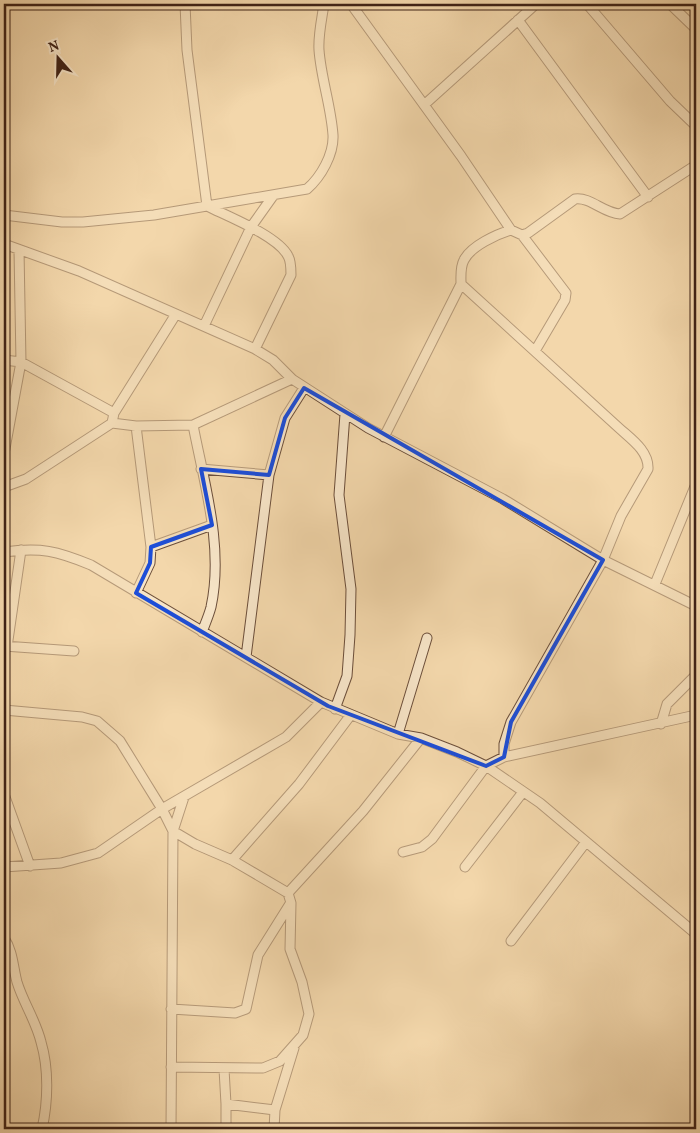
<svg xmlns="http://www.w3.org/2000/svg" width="700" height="1133" viewBox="0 0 700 1133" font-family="Vollkorn,serif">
  <rect width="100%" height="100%" fill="#f3d7ab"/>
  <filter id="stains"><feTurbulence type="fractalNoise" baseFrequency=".004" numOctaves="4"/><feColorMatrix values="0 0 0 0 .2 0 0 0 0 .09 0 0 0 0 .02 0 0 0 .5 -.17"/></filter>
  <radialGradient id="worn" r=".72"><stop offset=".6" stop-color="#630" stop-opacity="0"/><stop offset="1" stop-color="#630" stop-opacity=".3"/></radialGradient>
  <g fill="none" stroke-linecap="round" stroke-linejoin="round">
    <defs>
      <path id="street" d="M 185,4 L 187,50 L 207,206 C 227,216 278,236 288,256 C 291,261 291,269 291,275 L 255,349
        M 351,4 L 461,156 L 511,230
        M 587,4 L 670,101 L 696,126
        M 670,4 L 696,29
        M 518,20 L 648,197
        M 424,105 L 536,4
        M 4,215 L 62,222 L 83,222 L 154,215 L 307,189 C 321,177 334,154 333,135 C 331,106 321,78 319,50 C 318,35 322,18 324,4
        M 522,235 L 566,293 L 565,300 L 535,351
        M 4,244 L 79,271 L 255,349 L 273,360 L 292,379
        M 461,284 L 619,428 C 631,439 649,451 648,469 L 621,516 L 603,560 L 511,722 L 504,744 L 504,757
        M 204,326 L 251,227 L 273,196
        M 4,360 L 21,362 L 114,413
        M 112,423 L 114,413 L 176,314
        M 193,425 C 204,483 224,547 211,607 C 209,615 205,624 202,632
        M 384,437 L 461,284 C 461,276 460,267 464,260 C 471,246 497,234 511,230 L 522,235 L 528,233 L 575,199 C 591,197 603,213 620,214 L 696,165
        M 4,454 L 21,362 L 19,250
        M 201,469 L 269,475
        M 4,487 L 26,479 L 112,423 L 136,426 L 193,425 L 292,379 L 368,428 L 503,499 L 603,560 L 696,606
        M 151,547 L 212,525
        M 4,552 C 41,547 57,551 91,565 L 321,702 L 398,734 L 421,738 L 457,752 L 486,766 L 540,803 L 696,934
        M 655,584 L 696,484
        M 136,593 L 150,563 L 151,547 L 136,426
        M 4,646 L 74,651
        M 7,647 L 21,550
        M 246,657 L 269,475 L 285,418 L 304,388
        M 335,709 L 347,676 L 350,635 L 351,589 L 339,495 L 345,414
        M 4,710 L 82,717 L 97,721 L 120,741 L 162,809 L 173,831 L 195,844 L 232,860 L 288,893 L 363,811 L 421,738
        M 661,724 L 667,704 L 696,675
        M 398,734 L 427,638
        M 4,794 L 30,866
        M 403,852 L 422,847 L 432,839 L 486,766 L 504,757 L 696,715
        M 232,860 L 299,784 L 350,716
        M 4,867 L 61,863 L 98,853 L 162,809 L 286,737 L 321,702
        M 465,867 L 523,792
        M 4,938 C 13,951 13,967 17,982 C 23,1002 36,1021 41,1042 C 49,1069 48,1102 42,1129
        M 511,941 L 586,842
        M 171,1009 L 235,1013 L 246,1009 L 258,955 L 290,904
        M 171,1067 L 263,1068 L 280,1061 L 303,1035 L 309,1014 L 302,982 L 290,949 L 291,903 L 288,893
        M 224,1069 L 226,1104 L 275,1110
        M 226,1104 L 226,1129
        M 171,1129 L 173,831 L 184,797
        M 274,1129 L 275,1110 L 294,1048"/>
    </defs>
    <use href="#street" stroke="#6c4f3b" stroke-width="11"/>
    <use href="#street" stroke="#f7e5c8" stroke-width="9"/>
  </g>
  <path d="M0 0H700V1133H0ZM 304,388 L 603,560 L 511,722 L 504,757 L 486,766 L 328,706 L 136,593 L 150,563 L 151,547 L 212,525 L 201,469 L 269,475 L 285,418 Z" fill="#f3d7ab" fill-opacity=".55" fill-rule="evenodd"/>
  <path fill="none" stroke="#1d4ed8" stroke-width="4" stroke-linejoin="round" d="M 304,388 L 603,560 L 511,722 L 504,757 L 486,766 L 328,706 L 136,593 L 150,563 L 151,547 L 212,525 L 201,469 L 269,475 L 285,418 Z"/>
  <rect width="700" height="1133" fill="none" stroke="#f3d7ab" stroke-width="20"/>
  <rect x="5" y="5" width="690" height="1123" fill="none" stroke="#3f2216" stroke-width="2.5"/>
  <rect x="10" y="10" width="680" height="1113" fill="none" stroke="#3f2216"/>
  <g transform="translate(58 58) rotate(340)" stroke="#f7e5c8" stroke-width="4" paint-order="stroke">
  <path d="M0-4L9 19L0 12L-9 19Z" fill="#3f2216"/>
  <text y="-8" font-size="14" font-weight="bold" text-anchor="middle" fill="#3f2216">N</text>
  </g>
  <rect width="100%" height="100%" filter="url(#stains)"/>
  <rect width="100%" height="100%" fill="url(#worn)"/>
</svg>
